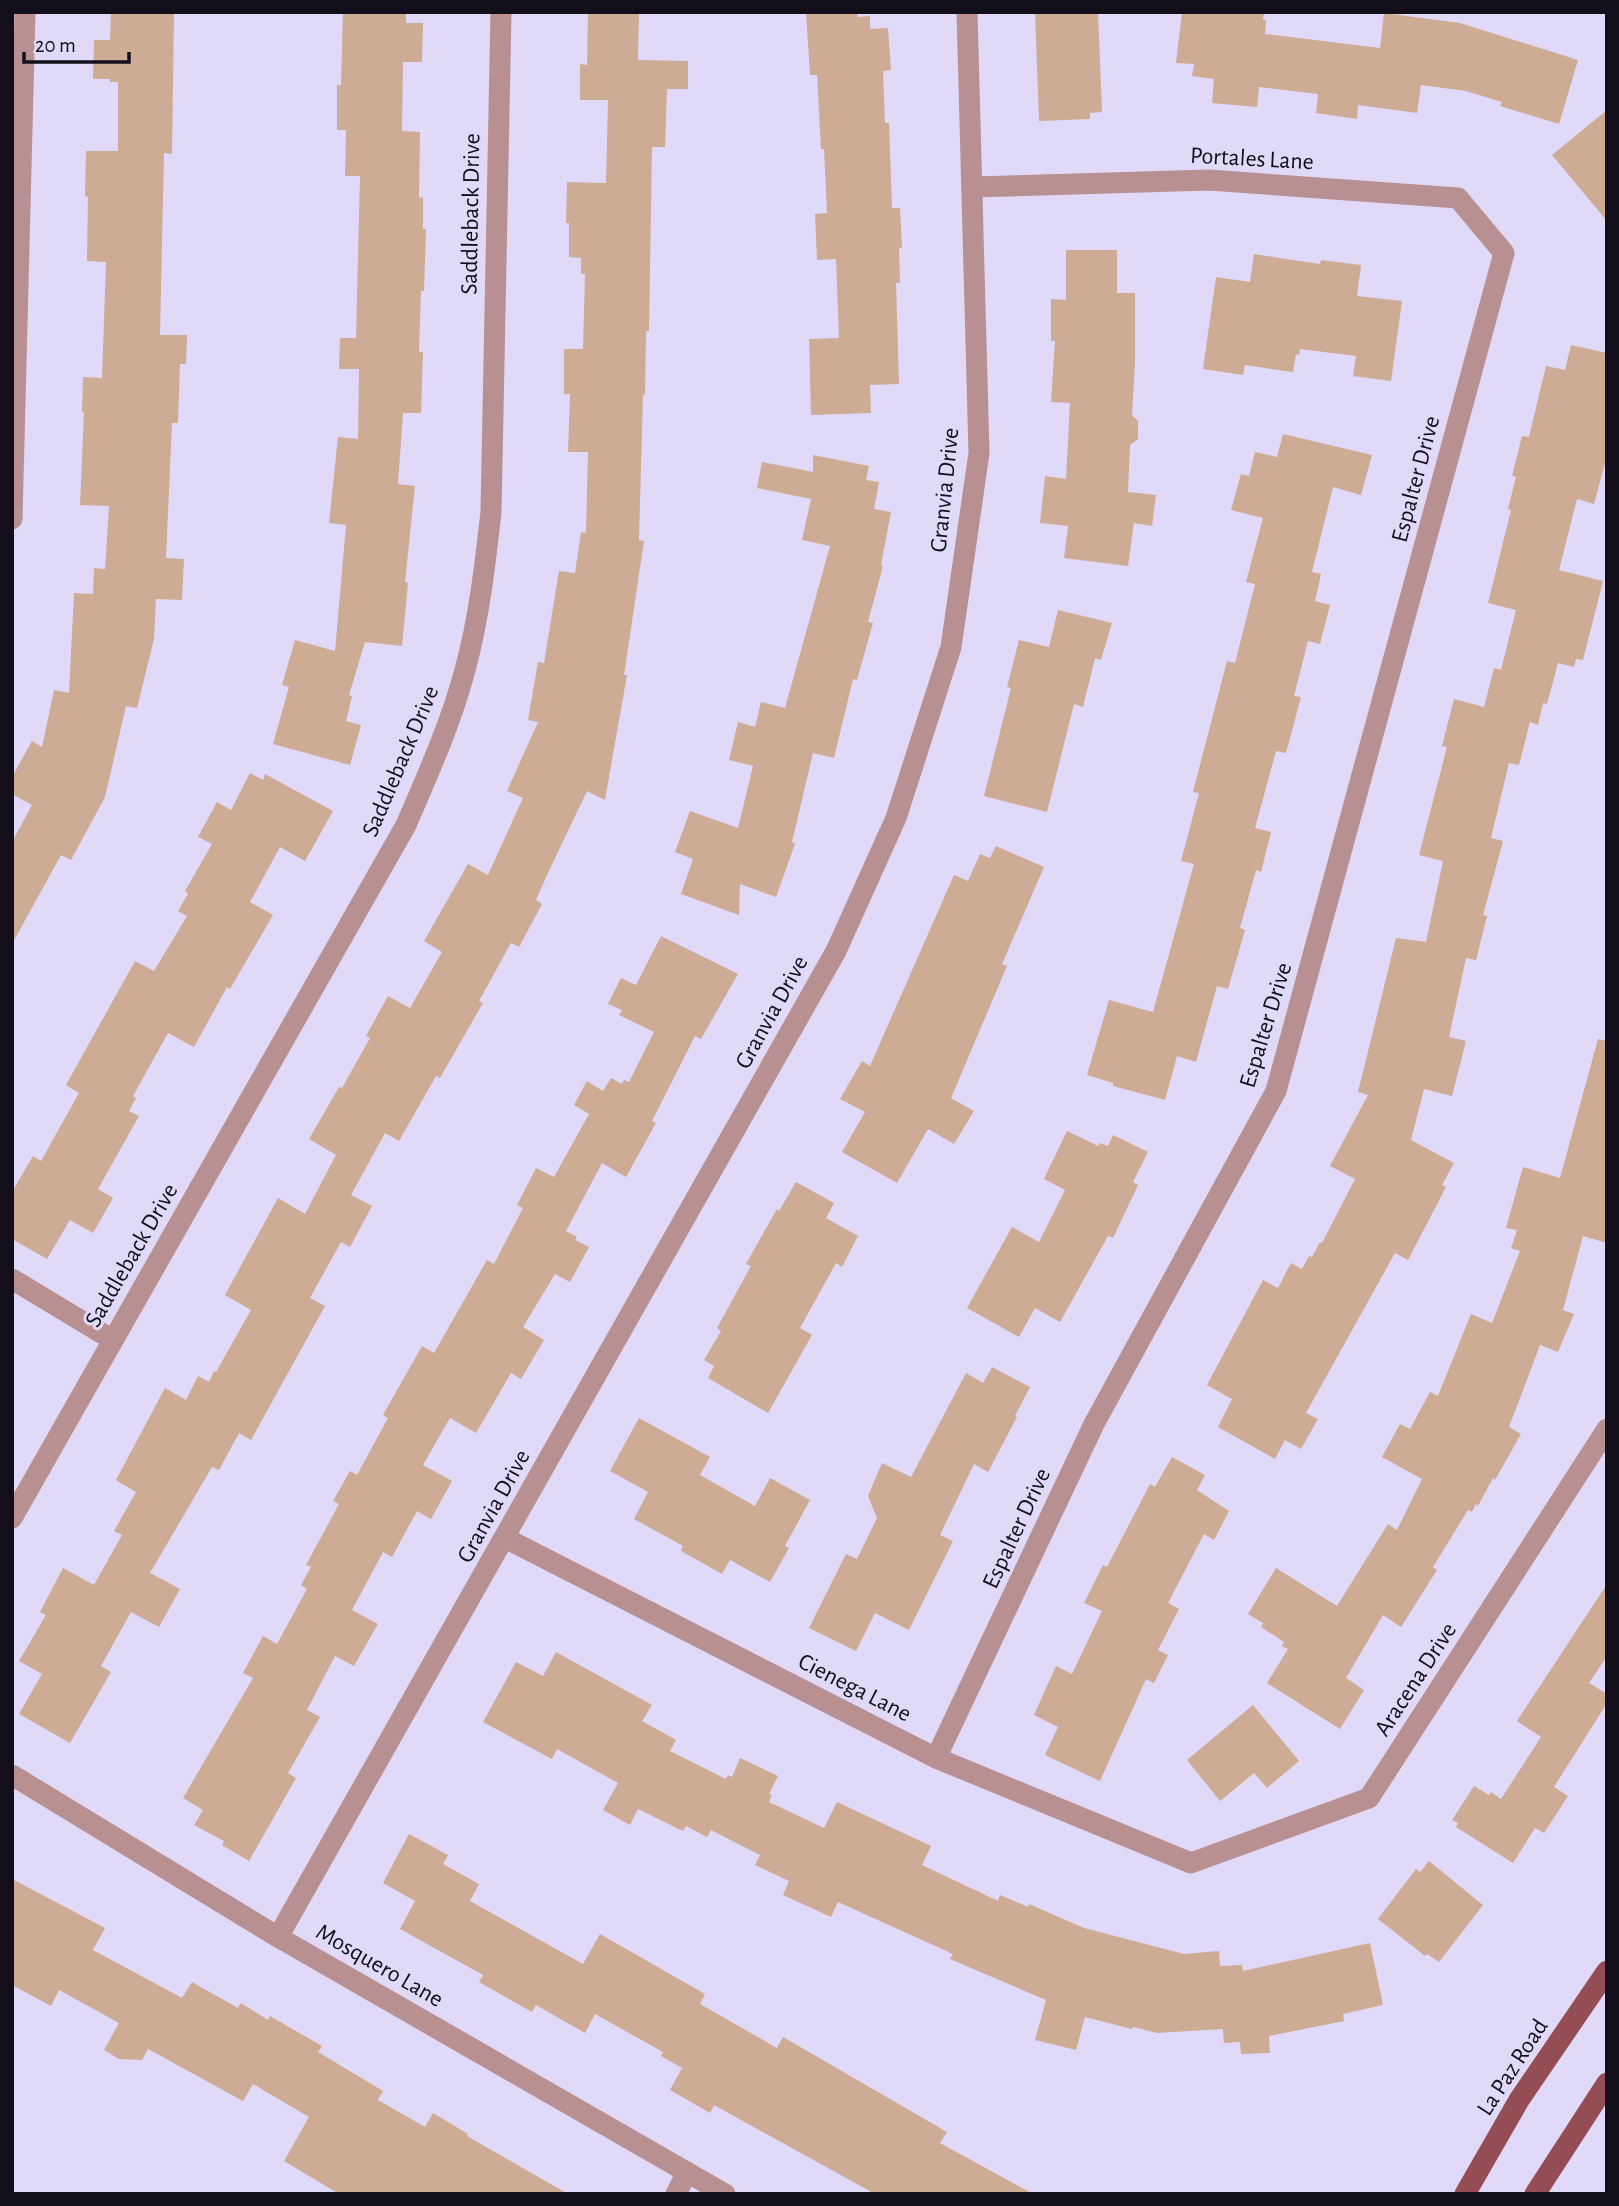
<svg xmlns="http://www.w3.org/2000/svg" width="1619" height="2206" viewBox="0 0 1619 2206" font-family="'Alegreya Sans',sans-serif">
  <rect width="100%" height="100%" fill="#e0d9f8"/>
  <path fill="#ceab95" d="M 111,12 L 174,12 L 172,154 L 164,153 L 160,335 L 187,335 L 186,364 L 180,364 L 178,423 L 172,423 L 166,558 L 184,559 L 182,600 L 156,599 L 154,639 L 137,708 L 126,706 L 105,797 L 71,860 L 61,855 L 12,944 L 12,842 L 32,805 L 12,794 L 12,777 L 32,741 L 42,747 L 54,690 L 69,693 L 74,593 L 93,594 L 94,568 L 105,569 L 109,506 L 80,505 L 84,412 L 82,412 L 83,377 L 102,378 L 106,262 L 87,261 L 88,197 L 85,196 L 86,151 L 118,151 L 118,82 L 110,82 L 110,79 L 93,79 L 94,40 L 110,40 Z
    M 343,12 L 406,12 L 406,23 L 423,23 L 422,62 L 403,62 L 402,131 L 420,132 L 419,197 L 423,198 L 423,229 L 426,229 L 424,291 L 421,291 L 419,352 L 423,352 L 421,413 L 403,413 L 398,484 L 415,486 L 405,582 L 408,583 L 402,646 L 365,642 L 349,695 L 352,696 L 346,721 L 361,725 L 350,765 L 273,744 L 289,687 L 282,685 L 295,640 L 335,651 L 346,525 L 329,523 L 338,437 L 358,439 L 359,369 L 339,369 L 340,338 L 356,338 L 360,176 L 345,176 L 346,130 L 337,130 L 337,85 L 341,85 Z
    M 588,12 L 639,12 L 638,60 L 688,61 L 688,89 L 667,89 L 665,147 L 652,147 L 649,331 L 646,331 L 645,395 L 643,395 L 639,540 L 644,541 L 624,675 L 627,675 L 605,800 L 587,791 L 546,877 L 536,900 L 542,904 L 519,947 L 511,943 L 479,1001 L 483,1003 L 440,1078 L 436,1076 L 399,1141 L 385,1133 L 351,1195 L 372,1206 L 350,1247 L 341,1242 L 310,1298 L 325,1306 L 251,1440 L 239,1433 L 219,1470 L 212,1467 L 150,1573 L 180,1589 L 159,1627 L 131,1612 L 101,1666 L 111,1672 L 70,1743 L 19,1714 L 42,1674 L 19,1661 L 46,1615 L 40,1612 L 63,1568 L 94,1585 L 122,1535 L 114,1531 L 136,1492 L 116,1480 L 165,1388 L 186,1400 L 198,1376 L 209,1382 L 214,1371 L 216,1372 L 251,1310 L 225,1295 L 278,1198 L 305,1214 L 336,1155 L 309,1139 L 339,1087 L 342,1088 L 370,1038 L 366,1036 L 388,996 L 410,1008 L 442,952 L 424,941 L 468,864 L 488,875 L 523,798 L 507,791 L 538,722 L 528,720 L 538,662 L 544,663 L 559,571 L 575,573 L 581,532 L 586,533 L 588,452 L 568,452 L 570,394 L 564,394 L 564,349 L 583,349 L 585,274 L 581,274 L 581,258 L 569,257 L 569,223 L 566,223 L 567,182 L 606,183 L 608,100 L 580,100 L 580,64 L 587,65 Z
    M 806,12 L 857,12 L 858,17 L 870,16 L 870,29 L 888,28 L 891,70 L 883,71 L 885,123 L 889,123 L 892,208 L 900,208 L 902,248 L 899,248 L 900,283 L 896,283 L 899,384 L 870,385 L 871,413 L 811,415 L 809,339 L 839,338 L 836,259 L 817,260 L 815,214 L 827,213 L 824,149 L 821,149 L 817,75 L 810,75 Z
    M 1035,12 L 1098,12 L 1102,112 L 1090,113 L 1090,119 L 1039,121 Z
    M 1182,12 L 1264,12 L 1263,20 L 1266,20 L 1265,34 L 1380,48 L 1384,13 L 1460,23 L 1578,60 L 1559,124 L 1500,106 L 1502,102 L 1466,91 L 1421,85 L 1417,113 L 1358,105 L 1357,119 L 1316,113 L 1318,94 L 1259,87 L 1257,107 L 1212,103 L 1214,79 L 1192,76 L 1194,64 L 1176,63 Z
    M 1607,110 L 1607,221 L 1552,155 Z
    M 1066,250 L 1117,250 L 1117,293 L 1135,293 L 1135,362 L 1132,415 L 1138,421 L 1138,439 L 1130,445 L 1128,492 L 1156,495 L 1152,526 L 1134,523 L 1128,566 L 1064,558 L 1068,526 L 1040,523 L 1045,476 L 1066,479 L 1070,403 L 1051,402 L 1055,341 L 1051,341 L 1051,299 L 1066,300 Z
    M 1254,254 L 1320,264 L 1321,260 L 1361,265 L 1357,296 L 1402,301 L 1391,381 L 1353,376 L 1356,356 L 1300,349 L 1299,355 L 1296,354 L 1293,372 L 1245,365 L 1243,375 L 1203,369 L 1216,277 L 1250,282 Z
    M 1571,345 L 1607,353 L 1607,456 L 1594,504 L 1577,499 L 1559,570 L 1603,581 L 1583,660 L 1576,659 L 1574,667 L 1558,663 L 1547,704 L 1543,703 L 1538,725 L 1530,722 L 1519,765 L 1509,763 L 1491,838 L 1503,841 L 1483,915 L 1487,916 L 1476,960 L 1466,958 L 1449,1037 L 1466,1041 L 1452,1096 L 1424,1089 L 1411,1140 L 1454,1163 L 1442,1185 L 1446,1187 L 1408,1260 L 1395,1253 L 1306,1413 L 1318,1419 L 1301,1449 L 1285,1440 L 1275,1459 L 1218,1427 L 1232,1399 L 1207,1385 L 1263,1280 L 1278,1288 L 1291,1263 L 1302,1269 L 1309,1256 L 1312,1257 L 1320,1242 L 1322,1243 L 1355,1179 L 1330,1166 L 1368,1095 L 1358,1092 L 1396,938 L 1426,942 L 1443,861 L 1419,855 L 1447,747 L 1442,746 L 1454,699 L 1484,707 L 1494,668 L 1501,670 L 1516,610 L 1488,603 L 1511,510 L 1508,509 L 1516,477 L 1512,476 L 1522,436 L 1529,437 L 1546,366 L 1565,370 Z
    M 1283,434 L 1372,455 L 1361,495 L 1333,487 L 1312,572 L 1321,574 L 1315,601 L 1330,605 L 1320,644 L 1308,641 L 1294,696 L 1301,697 L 1286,753 L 1276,751 L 1255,828 L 1271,832 L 1261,872 L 1256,870 L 1240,928 L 1245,930 L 1228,989 L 1217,986 L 1196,1062 L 1177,1056 L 1165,1100 L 1113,1086 L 1113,1083 L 1087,1075 L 1109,1000 L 1153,1012 L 1194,864 L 1181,861 L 1199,793 L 1193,792 L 1227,661 L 1235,663 L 1255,584 L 1246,582 L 1263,518 L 1231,510 L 1241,474 L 1249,476 L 1255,452 L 1277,457 Z
    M 813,455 L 869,466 L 866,480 L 879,482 L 874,509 L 891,512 L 881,565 L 883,566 L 868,622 L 873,623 L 857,680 L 853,679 L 834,758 L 813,753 L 792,842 L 795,844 L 776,897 L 740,884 L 739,915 L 681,894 L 693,859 L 675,852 L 690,811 L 738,828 L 753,766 L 729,760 L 738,722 L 755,727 L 761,702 L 785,708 L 830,546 L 802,540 L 811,499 L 757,488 L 762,462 L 813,472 Z
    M 1058,610 L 1112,623 L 1101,660 L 1095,658 L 1083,707 L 1074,704 L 1047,812 L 984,796 L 1011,688 L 1007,687 L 1019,640 L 1049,647 Z
    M 250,773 L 263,780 L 265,774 L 333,811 L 305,861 L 280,847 L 250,902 L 273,915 L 230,989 L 227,987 L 194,1047 L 168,1033 L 133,1096 L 136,1098 L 129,1111 L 139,1116 L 98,1189 L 113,1198 L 93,1233 L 70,1220 L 47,1259 L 12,1239 L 12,1192 L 33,1156 L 41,1161 L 79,1093 L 66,1085 L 135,961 L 154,971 L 187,916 L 178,911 L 188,894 L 185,891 L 212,844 L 198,837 L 217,802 L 231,810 Z
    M 996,846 L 1044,867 L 1002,964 L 1007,966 L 951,1098 L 974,1111 L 954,1144 L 928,1129 L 897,1183 L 842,1152 L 865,1112 L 840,1099 L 862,1061 L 870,1066 L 954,875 L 968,881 L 980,854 L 990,858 Z
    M 661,936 L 738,974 L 701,1039 L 695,1036 L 652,1121 L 656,1123 L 626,1177 L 602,1163 L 566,1231 L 577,1237 L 575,1240 L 589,1247 L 570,1282 L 555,1274 L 523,1327 L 544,1340 L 521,1379 L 511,1373 L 476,1433 L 450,1418 L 423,1465 L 452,1481 L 431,1519 L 417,1511 L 392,1557 L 383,1552 L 352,1610 L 378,1624 L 354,1666 L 335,1656 L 307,1710 L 320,1717 L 288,1773 L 296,1778 L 249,1861 L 222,1845 L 224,1841 L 194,1825 L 203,1810 L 183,1798 L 253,1678 L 243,1673 L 263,1636 L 277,1644 L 307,1589 L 301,1585 L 311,1567 L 306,1565 L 339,1504 L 333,1501 L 350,1471 L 357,1475 L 388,1418 L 383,1415 L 422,1346 L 434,1353 L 487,1260 L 494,1264 L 523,1208 L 517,1205 L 536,1168 L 554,1177 L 589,1114 L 574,1105 L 587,1081 L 603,1091 L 611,1078 L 622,1084 L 624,1080 L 629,1082 L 654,1032 L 619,1015 L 622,1010 L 608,1004 L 621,978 L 636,985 Z
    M 1598,1039 L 1607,1041 L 1607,1243 L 1583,1236 L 1563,1310 L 1574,1314 L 1558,1352 L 1540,1345 L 1509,1427 L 1521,1434 L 1495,1480 L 1493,1478 L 1478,1506 L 1476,1504 L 1472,1512 L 1468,1510 L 1433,1567 L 1437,1570 L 1401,1627 L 1383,1615 L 1346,1678 L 1364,1690 L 1340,1729 L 1267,1683 L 1288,1649 L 1282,1646 L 1284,1642 L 1261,1627 L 1263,1623 L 1248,1614 L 1276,1568 L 1337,1606 L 1388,1524 L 1397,1530 L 1422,1479 L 1382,1457 L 1400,1424 L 1410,1429 L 1430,1392 L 1438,1396 L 1471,1314 L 1492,1323 L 1520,1251 L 1511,1248 L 1517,1230 L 1506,1228 L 1523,1167 L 1560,1178 Z
    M 1067,1131 L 1098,1146 L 1100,1143 L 1108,1146 L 1113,1135 L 1148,1152 L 1133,1182 L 1138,1185 L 1113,1238 L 1108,1236 L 1060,1322 L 1035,1308 L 1019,1337 L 967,1308 L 1012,1227 L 1039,1242 L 1065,1190 L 1044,1179 Z
    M 796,1182 L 834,1203 L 826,1218 L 858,1236 L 842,1267 L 836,1263 L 800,1328 L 812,1335 L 768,1413 L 708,1378 L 714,1366 L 704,1360 L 721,1331 L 717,1328 L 751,1266 L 746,1264 L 777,1209 L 779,1211 Z
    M 992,1367 L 1030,1387 L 1015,1416 L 1017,1417 L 988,1472 L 974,1464 L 940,1535 L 953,1541 L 909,1630 L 875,1613 L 856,1651 L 809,1628 L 846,1554 L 857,1559 L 877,1518 L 868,1496 L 882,1463 L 911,1477 L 966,1373 L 983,1383 Z
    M 639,1418 L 710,1457 L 700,1475 L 755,1506 L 770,1478 L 810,1500 L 785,1546 L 789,1548 L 770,1582 L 730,1560 L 722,1574 L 681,1551 L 683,1546 L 634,1519 L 648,1492 L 610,1471 Z
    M 1172,1457 L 1205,1475 L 1197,1490 L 1229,1511 L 1214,1540 L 1204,1534 L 1168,1603 L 1179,1609 L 1158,1650 L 1168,1655 L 1154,1683 L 1146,1679 L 1100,1781 L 1045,1755 L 1058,1727 L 1034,1715 L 1056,1666 L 1072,1674 L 1102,1611 L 1084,1603 L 1103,1565 L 1107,1567 L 1150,1484 L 1155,1487 Z
    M 1607,1584 L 1607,1656 L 1589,1683 L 1607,1694 L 1607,1703 L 1554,1787 L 1568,1796 L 1544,1833 L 1535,1828 L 1513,1863 L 1456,1827 L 1458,1823 L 1452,1820 L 1474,1786 L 1489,1795 L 1491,1792 L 1501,1799 L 1541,1737 L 1517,1721 Z
    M 556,1652 L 652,1705 L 642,1721 L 676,1740 L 670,1751 L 726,1779 L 728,1775 L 732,1777 L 740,1758 L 778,1776 L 769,1794 L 772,1795 L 769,1802 L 824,1828 L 837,1802 L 931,1846 L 922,1865 L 998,1901 L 1000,1895 L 1028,1907 L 1029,1904 L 1084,1928 L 1184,1954 L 1219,1951 L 1220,1966 L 1242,1965 L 1243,1971 L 1370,1943 L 1383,2005 L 1343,2014 L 1344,2021 L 1269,2036 L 1270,2053 L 1241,2054 L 1240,2042 L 1224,2043 L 1223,2029 L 1157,2033 L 1133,2027 L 1132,2029 L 1085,2017 L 1076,2050 L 1035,2040 L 1046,2000 L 950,1959 L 953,1954 L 838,1902 L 831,1917 L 783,1895 L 789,1881 L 755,1865 L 760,1855 L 711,1830 L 707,1837 L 686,1826 L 683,1831 L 638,1809 L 630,1825 L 603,1810 L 618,1783 L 557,1749 L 552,1759 L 483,1722 L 516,1662 L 543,1676 Z
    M 1253,1705 L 1299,1761 L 1267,1788 L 1254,1773 L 1220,1801 L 1187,1760 Z
    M 409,1834 L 448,1855 L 443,1864 L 479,1884 L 470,1901 L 583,1964 L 600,1934 L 705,1994 L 700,2004 L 777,2048 L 783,2037 L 947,2132 L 940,2143 L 1033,2194 L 875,2194 L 714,2105 L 710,2113 L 670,2090 L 682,2068 L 661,2056 L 663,2052 L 595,2014 L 585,2033 L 536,2005 L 532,2012 L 479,1982 L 483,1975 L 400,1929 L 415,1901 L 383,1883 Z
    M 1429,1861 L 1483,1905 L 1439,1962 L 1427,1954 L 1425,1956 L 1378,1919 L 1416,1869 L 1420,1872 Z
    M 12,1879 L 105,1928 L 93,1950 L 182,1998 L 192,1982 L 238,2008 L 241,2003 L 268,2020 L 270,2016 L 322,2046 L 318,2052 L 383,2091 L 378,2100 L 425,2127 L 433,2113 L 468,2134 L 467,2136 L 568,2194 L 339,2194 L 284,2161 L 309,2117 L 253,2084 L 243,2101 L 148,2049 L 142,2060 L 119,2059 L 104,2050 L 119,2023 L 59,1990 L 51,2006 L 12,1985 Z"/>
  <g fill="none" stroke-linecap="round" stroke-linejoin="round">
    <path stroke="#b99092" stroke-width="21" d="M 12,519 L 25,12
      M 12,1279 L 113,1340
      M 12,1518 L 406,825 C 428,774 451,723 465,670 C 479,618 485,566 491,512 L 501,12
      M 505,1538 L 936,1758 L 1191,1863 L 1369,1798 L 1607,1429
      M 936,1758 L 1094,1424 L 1276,1091 L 1504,253 L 1458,198 L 1209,180 L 972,187
      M 12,1775 L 278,1937 L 725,2194
      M 278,1937 L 836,951 L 896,818 L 951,647 L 979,453 L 967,12
      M 676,2194 L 687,2172"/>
    <path stroke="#944d54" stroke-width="21" d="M 1465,2194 L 1519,2100 L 1607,1971
      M 1535,2194 L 1607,2083"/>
  </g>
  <g text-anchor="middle" stroke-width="6" stroke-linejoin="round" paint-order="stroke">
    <g font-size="24" fill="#120f1a" stroke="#e0d9f8">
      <text transform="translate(1252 158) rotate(3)" y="8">Portales Lane</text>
      <text transform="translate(470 214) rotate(-89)" y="8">Saddleback Drive</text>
      <text transform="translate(1415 479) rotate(-75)" y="8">Espalter Drive</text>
      <text transform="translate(944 490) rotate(-84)" y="8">Granvia Drive</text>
      <text transform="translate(400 761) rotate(-67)" y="8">Saddleback Drive</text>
      <text transform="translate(771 1012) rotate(-61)" y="8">Granvia Drive</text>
      <text transform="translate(1265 1025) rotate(-73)" y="8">Espalter Drive</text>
      <text transform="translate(131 1255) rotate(-60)" y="8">Saddleback Drive</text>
      <text transform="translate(493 1506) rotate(-61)" y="8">Granvia Drive</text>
      <text transform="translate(1016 1528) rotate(-65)" y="8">Espalter Drive</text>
      <text transform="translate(1415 1679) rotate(-57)" y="8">Aracena Drive</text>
      <text transform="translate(855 1687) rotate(27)" y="8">Cienega Lane</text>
      <text transform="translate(380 1965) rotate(30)" y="8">Mosquero Lane</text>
      <text transform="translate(1512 2067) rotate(-57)" y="8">La Paz Road</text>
    </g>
  </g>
  <rect width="1619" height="2206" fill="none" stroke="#120f1a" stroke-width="28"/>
  <path d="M24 52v10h105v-10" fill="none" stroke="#120f1a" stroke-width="3.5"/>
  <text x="35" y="52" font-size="21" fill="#120f1a" stroke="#e0d9f8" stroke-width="5" paint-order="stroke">20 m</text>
</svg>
